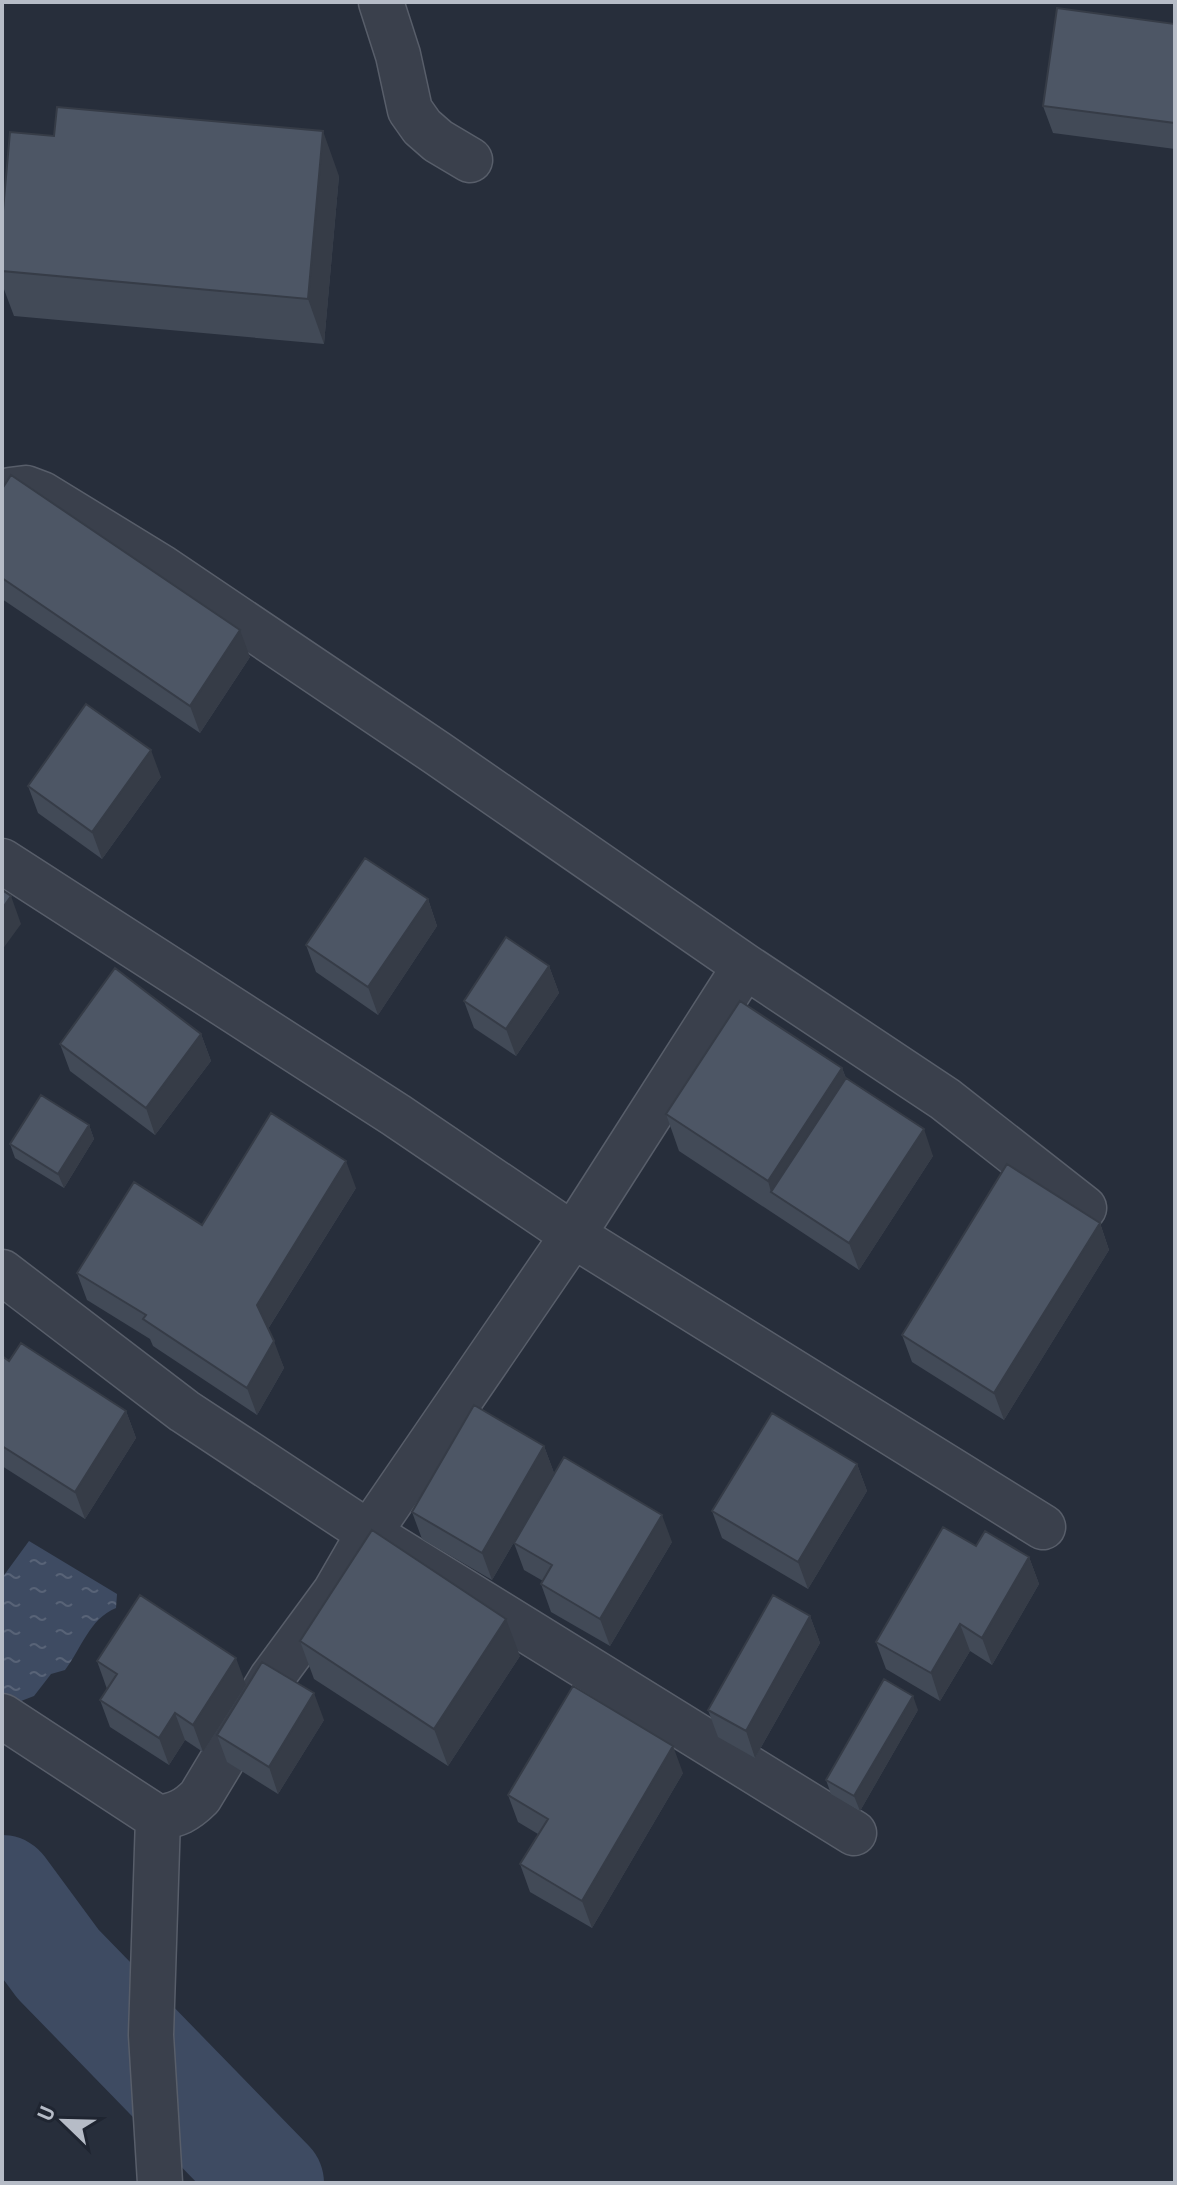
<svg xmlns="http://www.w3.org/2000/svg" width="1177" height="2185" viewBox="0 0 1177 2185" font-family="'Archivo Narrow',sans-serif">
  <defs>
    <pattern id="water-ripples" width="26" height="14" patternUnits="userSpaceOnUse" patternTransform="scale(2)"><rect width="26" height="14" fill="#3e4b62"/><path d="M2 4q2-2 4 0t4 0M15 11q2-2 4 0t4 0" fill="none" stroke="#586377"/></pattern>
  </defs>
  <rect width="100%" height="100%" fill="#272e3b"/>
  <path fill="url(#water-ripples)" d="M 29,1541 L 117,1594 L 116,1608 C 89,1619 82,1648 65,1670 L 51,1674 L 34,1696 L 21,1701 L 2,1693 L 2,1578 Z"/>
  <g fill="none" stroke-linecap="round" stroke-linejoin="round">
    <path stroke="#3e4b62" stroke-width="106" d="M 2,1888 L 58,1964 L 271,2183"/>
    <defs>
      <path id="minor" d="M 381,2 L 398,55 L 410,110 L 422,127 L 438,141 L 470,160
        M 2,499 L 10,490 L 26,488 L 42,494 L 161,567 L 437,753 L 745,966 L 945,1099 L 1084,1208
        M 2,861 L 396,1115 L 573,1235 L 1043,1527
        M 2,1272 L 184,1411 L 369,1533 L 854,1833
        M 2,1716 L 158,1818 C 177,1815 186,1811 200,1797 L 271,1679 L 335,1592 L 369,1533 L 573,1235 L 745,966
        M 158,1818 L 151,2035 L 160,2183"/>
    </defs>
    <use href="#minor" stroke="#585e6a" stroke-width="47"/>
    <use href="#minor" stroke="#3a404c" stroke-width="44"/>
  </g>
  <path fill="#424a57" d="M 1175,24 L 1175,149 L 1053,133 L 1043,106 Z
    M 339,176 L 324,344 L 14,316 L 2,284 L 2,222 Z
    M 2,489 L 250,657 L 200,733 L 2,599 Z
    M 161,777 L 102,859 L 38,813 L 28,786 Z
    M 428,899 L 437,926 L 378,1015 L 316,972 L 306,945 Z
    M 549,966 L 559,993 L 516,1056 L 474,1028 L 464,1001 Z
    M 201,1034 L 211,1061 L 155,1135 L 70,1071 L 60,1044 Z
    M 842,1068 L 846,1078 L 933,1156 L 859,1270 L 679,1151 L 666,1114 Z
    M 89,1125 L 94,1139 L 64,1188 L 15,1158 L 10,1144 Z
    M 356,1188 L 268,1329 L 284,1368 L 257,1415 L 153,1346 L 150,1339 L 87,1300 L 77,1273 L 202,1225 Z
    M 1100,1223 L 1109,1250 L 1004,1420 L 912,1362 L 902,1335 Z
    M 2,1356 L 9,1361 L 126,1411 L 136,1438 L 85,1519 L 2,1466 Z
    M 544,1446 L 554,1473 L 492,1580 L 422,1539 L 412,1512 Z
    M 857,1464 L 867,1491 L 808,1589 L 722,1538 L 712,1511 Z
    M 672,1542 L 610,1646 L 551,1612 L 541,1584 L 543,1581 L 524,1570 L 514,1543 Z
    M 976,1546 L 1029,1557 L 1039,1584 L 992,1665 L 970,1651 L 940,1701 L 886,1669 L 876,1642 Z
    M 810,1616 L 820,1643 L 755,1758 L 718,1737 L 708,1710 Z
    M 300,1641 L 520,1656 L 448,1766 L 314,1679 Z
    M 97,1661 L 246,1685 L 203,1752 L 185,1740 L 169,1765 L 110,1727 L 100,1700 L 107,1689 Z
    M 918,1710 L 860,1811 L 831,1794 L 826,1780 Z
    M 324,1720 L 278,1794 L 227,1762 L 217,1735 Z
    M 683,1773 L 592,1928 L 530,1892 L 520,1864 L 538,1834 L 518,1822 L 508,1795 Z"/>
  <path fill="#363c47" d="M 323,131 L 339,176 L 324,344 L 308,299 Z
    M 240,630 L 250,657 L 200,733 L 190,706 Z
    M 151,750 L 161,777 L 102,859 L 92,832 Z
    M 11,896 L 21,924 L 2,950 L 2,909 Z
    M 428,899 L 437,926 L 378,1015 L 368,987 Z
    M 549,966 L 559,993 L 516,1056 L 506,1029 Z
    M 201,1034 L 211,1061 L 155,1135 L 146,1108 Z
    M 842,1068 L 856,1105 L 771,1192 L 768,1181 Z
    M 89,1125 L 94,1139 L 64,1188 L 58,1174 Z
    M 924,1129 L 933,1156 L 859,1270 L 849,1243 Z
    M 346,1161 L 356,1188 L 266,1332 L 257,1305 Z
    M 1100,1223 L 1109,1250 L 1004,1420 L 994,1393 Z
    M 274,1341 L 284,1368 L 257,1415 L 247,1388 Z
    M 126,1411 L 136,1438 L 85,1519 L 75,1492 Z
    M 544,1446 L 554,1473 L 492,1580 L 482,1553 Z
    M 857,1464 L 867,1491 L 808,1589 L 798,1562 Z
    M 662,1515 L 672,1542 L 610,1646 L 600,1619 Z
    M 1029,1557 L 1039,1584 L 992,1665 L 982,1638 Z
    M 810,1616 L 820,1643 L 755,1758 L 746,1731 Z
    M 506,1619 L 520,1656 L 448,1766 L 434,1729 Z
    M 960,1624 L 970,1651 L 940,1701 L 931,1673 Z
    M 236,1658 L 246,1685 L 203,1752 L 193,1725 Z
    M 314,1693 L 324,1720 L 278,1794 L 269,1767 Z
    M 913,1696 L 918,1710 L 860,1811 L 854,1796 Z
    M 175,1713 L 185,1740 L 169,1765 L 159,1738 Z
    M 673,1746 L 683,1773 L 592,1928 L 582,1901 Z"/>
  <path fill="#4d5665" stroke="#363c47" stroke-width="2" d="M 1057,8 L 1175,24 L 1175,123 L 1043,106 Z
    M 57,107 L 323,131 L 308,299 L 2,271 L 2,222 L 10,132 L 54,136 Z
    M 11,475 L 240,630 L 190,706 L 2,578 L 2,489 Z
    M 86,704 L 151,750 L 92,832 L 28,786 Z
    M 365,858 L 428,899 L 368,987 L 306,945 Z
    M 2,890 L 11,896 L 2,909 Z
    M 506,937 L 549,966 L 506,1029 L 464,1001 Z
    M 115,968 L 201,1034 L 146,1108 L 60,1044 Z
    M 740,1001 L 842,1068 L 768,1181 L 666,1114 Z
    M 846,1078 L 924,1129 L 849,1243 L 771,1192 Z
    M 41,1095 L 89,1125 L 58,1174 L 10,1144 Z
    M 271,1113 L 346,1161 L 257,1305 L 274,1341 L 247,1388 L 143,1319 L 146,1315 L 77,1273 L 134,1182 L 202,1225 Z
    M 1007,1164 L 1100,1223 L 994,1393 L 902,1335 Z
    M 21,1343 L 126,1411 L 75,1492 L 2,1446 L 2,1356 L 9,1361 Z
    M 474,1405 L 544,1446 L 482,1553 L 412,1512 Z
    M 772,1413 L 857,1464 L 798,1562 L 712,1511 Z
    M 564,1457 L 662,1515 L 600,1619 L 541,1584 L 552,1565 L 514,1543 Z
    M 943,1527 L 976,1546 L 985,1531 L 1029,1557 L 982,1638 L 960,1624 L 931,1673 L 876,1642 Z
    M 372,1530 L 506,1619 L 434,1729 L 300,1641 Z
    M 140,1595 L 236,1658 L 193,1725 L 175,1713 L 159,1738 L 100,1700 L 117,1674 L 97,1661 Z
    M 773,1595 L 810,1616 L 746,1731 L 708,1710 Z
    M 262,1662 L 314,1693 L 269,1767 L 217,1735 Z
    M 884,1679 L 913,1696 L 854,1796 L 826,1780 Z
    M 573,1686 L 673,1746 L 582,1901 L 520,1864 L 548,1819 L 508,1795 Z"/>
  <rect width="1177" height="2185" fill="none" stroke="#b6bcc7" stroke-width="8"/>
  <g transform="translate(64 2121) rotate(293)" stroke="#1f2531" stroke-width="6" paint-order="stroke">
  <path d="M0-6L14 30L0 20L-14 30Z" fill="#b6bcc7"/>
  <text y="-12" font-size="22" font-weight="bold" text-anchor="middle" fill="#b6bcc7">U</text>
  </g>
</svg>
